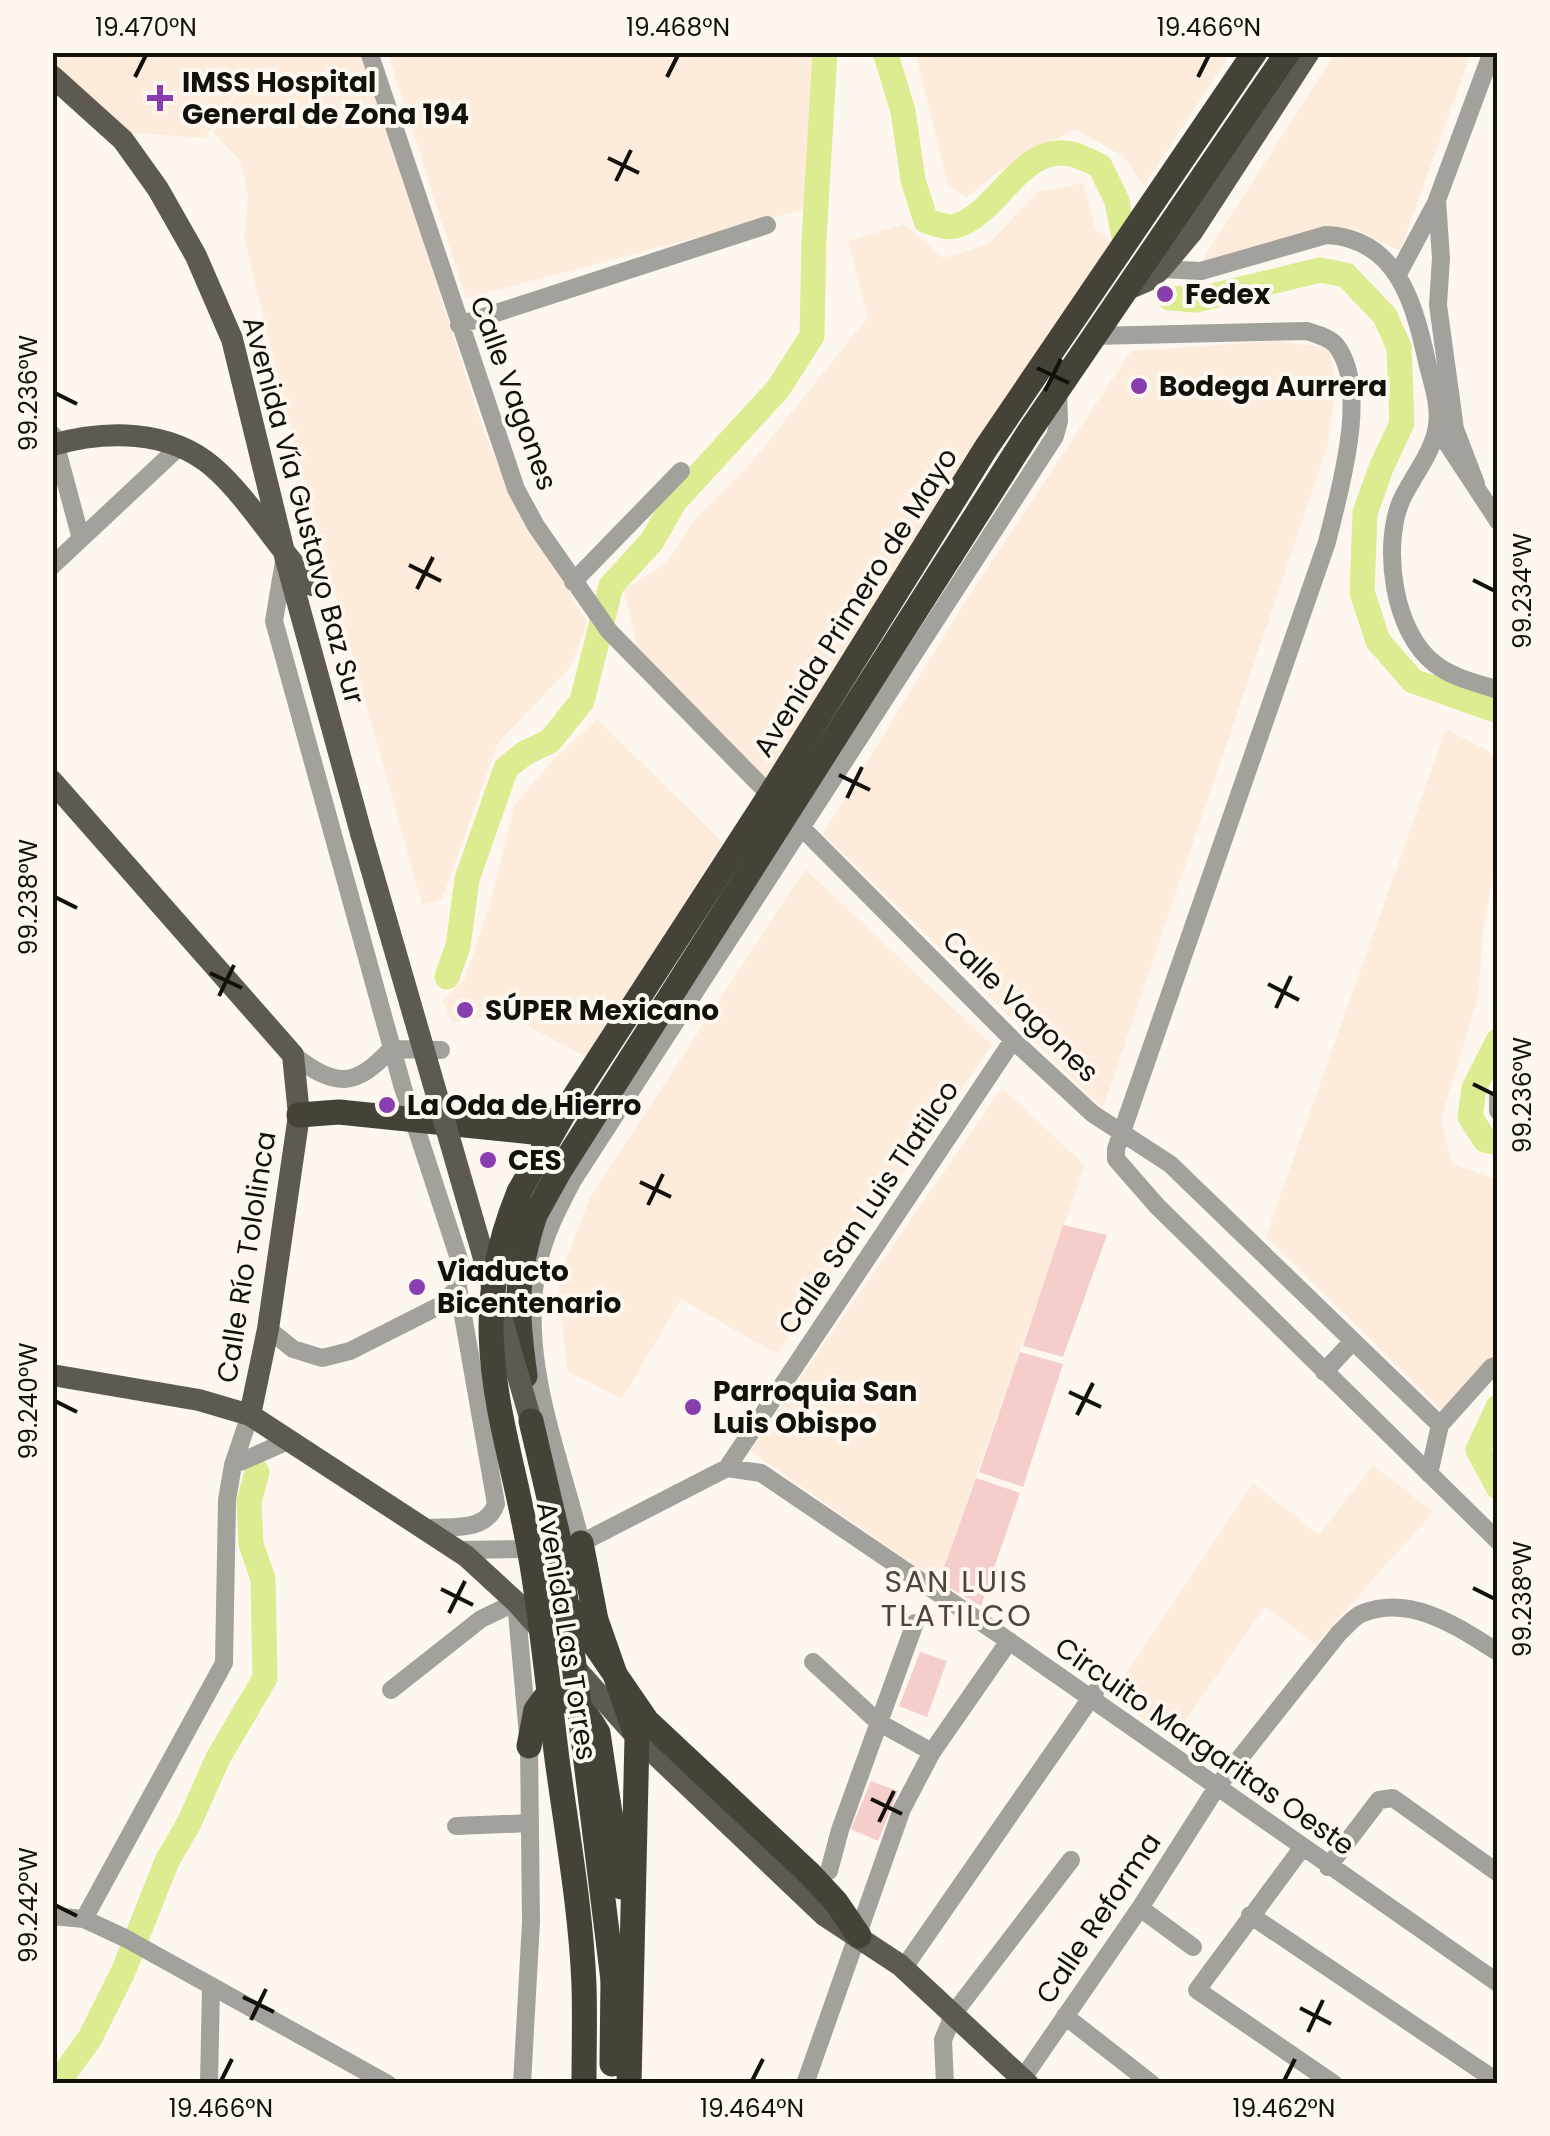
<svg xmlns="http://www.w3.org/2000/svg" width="1550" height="2136" viewBox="0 0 1550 2136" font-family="Poppins,sans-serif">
  <rect width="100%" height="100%" fill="#fdf7f0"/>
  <path fill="#fdecdb" d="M 52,53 L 363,53 L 484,432 L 508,487 L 587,623 L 570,668 L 498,743 L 442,899 L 422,905 L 296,452 L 244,237 L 248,198 L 241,162 L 213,132 L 259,56 L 205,138 L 127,132 L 53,64 Z
    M 388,53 L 819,53 L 806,209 L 466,298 Z
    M 1335,53 L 1471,53 L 1400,251 L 1354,229 L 1317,232 L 1198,267 Z
    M 915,54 L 915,53 L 1231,53 L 1144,186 L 1123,156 L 1075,129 L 998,172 L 967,197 L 948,186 Z
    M 1083,183 L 1096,231 L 1114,243 L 767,781 L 640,660 L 624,590 L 668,562 L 692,523 L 752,462 L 868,317 L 848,241 L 904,224 L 943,258 L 987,245 L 1038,192 Z
    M 1274,341 L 1329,348 L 1336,383 L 1327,448 L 1103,1108 L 823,834 L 968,597 L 1131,351 Z
    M 597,719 L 723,842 L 586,1057 L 506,1014 L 452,1023 L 443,1000 L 465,979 L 489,907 L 514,806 L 550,763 Z
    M 1446,729 L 1487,750 L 1497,761 L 1497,852 L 1483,932 L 1478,997 L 1441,1120 L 1452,1164 L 1497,1180 L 1497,1357 L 1444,1412 L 1266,1236 Z
    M 805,869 L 992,1045 L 777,1354 L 681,1299 L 622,1399 L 567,1371 L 558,1280 L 591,1196 Z
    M 1002,1088 L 1085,1165 L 939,1582 L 750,1451 Z
    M 1373,1465 L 1433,1512 L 1316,1644 L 1265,1607 L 1172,1739 L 1111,1696 L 1253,1483 L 1319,1535 Z"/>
  <path fill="#f5cecb" d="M 1063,1225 L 1107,1235 L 1063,1357 L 1023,1346 Z
    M 1020,1352 L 1063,1364 L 1023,1487 L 979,1472 Z
    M 976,1478 L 1020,1493 L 981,1606 L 939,1582 Z
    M 920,1652 L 947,1661 L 927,1717 L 899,1706 Z
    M 871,1781 L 898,1791 L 878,1841 L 851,1829 Z"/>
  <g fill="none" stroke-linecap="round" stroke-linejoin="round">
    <path stroke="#ddeb91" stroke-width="25" d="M 885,52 L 903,111 L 913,180 L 926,221 C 935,223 947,229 956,226 C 998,214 1021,143 1071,154 C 1081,156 1091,162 1100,166 L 1117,201 L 1124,237
      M 1170,298 L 1196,300 L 1320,270 L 1346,275 L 1385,316 L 1399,347 L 1402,423 L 1381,468 L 1365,513 L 1362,592 L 1378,641 L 1413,681 L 1498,711
      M 447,977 L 458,946 L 467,879 L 506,768 L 525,753 L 550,741 L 582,701 L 611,586 L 652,541 L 675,501 L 778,389 L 812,336 L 814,239 L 825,52
      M 1498,1041 L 1474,1088 L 1470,1117 L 1485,1140 L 1498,1143
      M 1498,1407 L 1478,1450 L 1498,1487
      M 57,2084 L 90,2038 L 123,1972 L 167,1861 L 189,1823 L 218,1758 L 265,1678 L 263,1579 L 251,1544 L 249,1502 L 257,1472"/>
    <path stroke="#a3a19b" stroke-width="18" d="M 369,52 L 516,489 L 536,526 L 609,631 L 770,795
      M 1161,269 L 1201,271 L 1326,235 C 1399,238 1415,307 1428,366 C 1433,385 1440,406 1437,426 C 1433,453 1412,477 1401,501 C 1382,547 1393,632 1435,664 C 1453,678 1477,683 1498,690
      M 1398,274 L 1437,201
      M 459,325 L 767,225
      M 1094,336 L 1307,331 C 1316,334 1328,337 1335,344 C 1371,387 1339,492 1327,542 L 1116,1149 L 1116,1159 L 1157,1206 L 1498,1541
      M 1437,428 L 1498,521
      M 53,435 L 81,539
      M 1476,484 L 1455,429 L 1452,407 L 1438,305 L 1441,258 L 1437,200 L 1492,52
      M 284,561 L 274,621 L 403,1088 L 460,1262 L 458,1287 L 496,1504 C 486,1532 454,1526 427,1528
      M 52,566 L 180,446
      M 573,582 L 681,471
      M 802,828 L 1013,1040 L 1093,1114 L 1170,1164 L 1440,1425
      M 293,1055 C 336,1088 355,1088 391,1049 L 441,1050
      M 1498,1098 L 1498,1111
      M 268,1329 L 293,1349 L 322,1358 L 350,1351 L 443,1304 L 458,1287
      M 1324,1372 L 1353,1341
      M 233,1465 L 288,1441
      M 727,1468 L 761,1473 L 1009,1641 L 1498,1983
      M 1429,1474 L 1440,1425 L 1492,1367 L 1498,1365
      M 581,1543 C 559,1451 515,1352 540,1257 C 547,1229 560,1205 573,1180 L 1055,436 L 1059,421 L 1058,390
      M 458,1550 L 522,1549 L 581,1543 L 727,1468 L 1013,1040
      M 813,1662 L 878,1722 L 932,1752
      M 391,1690 L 481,1619 L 516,1602 L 529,1746 L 531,1922 L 522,2084
      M 456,1826 L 530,1823
      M 1302,1848 L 1197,1990 L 1334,2084
      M 1328,1867 L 1379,1800 L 1393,1798 L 1498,1873
      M 829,1871 L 840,1830 L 915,1623
      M 1140,1908 L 1193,1947
      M 1250,1915 L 1498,2082
      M 52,1916 L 84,1919 L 125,1938 L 388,2084
      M 84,1919 L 224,1663 L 227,1500 L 233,1465 L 250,1415
      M 903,1969 L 1095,1692
      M 1065,2016 L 1152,2084
      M 1023,2078 L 1140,1908 L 1217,1787 L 1339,1633 C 1346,1627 1354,1616 1363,1613 C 1412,1594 1459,1628 1498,1652
      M 209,2084 L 211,1986
      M 805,2084 L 902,1809 L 932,1752 L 1009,1641
      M 945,2084 L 943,2040 L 954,2013 L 1071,1860"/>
    <path stroke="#5e5a51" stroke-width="22" d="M 52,76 L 123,140 L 158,189 L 196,256 L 232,339 L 285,556 L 361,833
      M 1128,289 L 1149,280 L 1161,269 L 1192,232 L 1309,52
      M 52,445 C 105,430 169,429 213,467 C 247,496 279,550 312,585
      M 52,781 L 293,1055 L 299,1115 L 268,1329 L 250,1415
      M 52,1375 L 199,1400 L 250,1415 L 466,1556 L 516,1602 L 637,1737 L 824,1915 L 900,1965 L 1028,2084"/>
    <path stroke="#454237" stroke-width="25" d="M 951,555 L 1029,432 L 1288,52
      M 299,1115 L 339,1112 L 533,1132 L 562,1116
      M 519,1192 L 562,1116 L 770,795 L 986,448 L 1255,52
      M 525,1376 C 516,1310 514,1281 535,1215
      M 581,1543 L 596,1620 L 637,1737 L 629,2084
      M 529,1746 L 536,1710 L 544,1699 C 572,1694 586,1711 598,1733 L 621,1887
      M 809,1873 L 836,1902 L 859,1936
      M 612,2064 L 613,1980"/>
    <path stroke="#5e5a51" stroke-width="22" d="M 361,833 L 531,1421"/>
    <path stroke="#454237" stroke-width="25" d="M 519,1192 C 459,1336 511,1430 533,1571 C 543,1633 549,1696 557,1759 C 567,1833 581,1910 584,1985 C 585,2018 584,2051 584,2084
      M 535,1215 L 560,1170 L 951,555
      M 531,1421 L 558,1536 L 613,1980
      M 568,1606 L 647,1721 L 809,1873"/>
  </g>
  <path fill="none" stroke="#14110d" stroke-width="4" d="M 135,77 L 146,55M 667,77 L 678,55M 1198,77 L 1209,55M 608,158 L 639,173M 616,181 L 631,150M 1037,368 L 1069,383M 1045,391 L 1061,359M 55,393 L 77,404M 409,565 L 441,581M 1473,580 L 1495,591M 417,589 L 433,557M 839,775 L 870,790M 847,798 L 862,767M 55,897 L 77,908M 210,973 L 242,988M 1268,984 L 1299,1000M 219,996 L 234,965M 1276,1008 L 1291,976M 1473,1084 L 1495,1095M 640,1182 L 671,1197M 648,1205 L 663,1174M 1069,1392 L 1101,1407M 55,1401 L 77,1412M 1077,1415 L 1093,1383M 1473,1588 L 1495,1599M 441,1589 L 473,1605M 449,1613 L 465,1581M 871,1799 L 902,1814M 879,1822 L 894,1791M 55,1905 L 77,1916M 243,1997 L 274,2012M 1300,2008 L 1331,2024M 251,2020 L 266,1989M 1308,2032 L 1323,2000M 221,2081 L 232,2059M 752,2081 L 763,2059M 1284,2081 L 1295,2059"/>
  <g fill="#893eb0" stroke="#fdf7f0" stroke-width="4">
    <path d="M155 83h10v10h10v10h-10v10h-10v-10h-10v-10h10z"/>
    <circle cx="1165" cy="294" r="10"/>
    <circle cx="1139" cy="386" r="10"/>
    <circle cx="465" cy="1010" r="10"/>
    <circle cx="387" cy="1105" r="10"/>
    <circle cx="488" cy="1160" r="10"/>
    <circle cx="417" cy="1287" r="10"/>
    <circle cx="693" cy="1407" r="10"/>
  </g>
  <g text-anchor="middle" stroke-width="8" stroke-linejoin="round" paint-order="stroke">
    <g font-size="28" font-weight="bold" fill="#14110d" stroke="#fdf7f0" text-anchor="start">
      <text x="182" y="92">IMSS Hospital<tspan x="182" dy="32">General de Zona 194</tspan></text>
      <text x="1185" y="304">Fedex</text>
      <text x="1159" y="396">Bodega Aurrera</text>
      <text x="485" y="1020">SÚPER Mexicano</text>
      <text x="407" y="1115">La Oda de Hierro</text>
      <text x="508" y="1170">CES</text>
      <text x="437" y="1281">Viaducto<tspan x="437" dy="32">Bicentenario</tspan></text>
      <text x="713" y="1401">Parroquia San<tspan x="713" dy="32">Luis Obispo</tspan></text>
    </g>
    <g font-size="28" fill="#14110d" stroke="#fdf7f0">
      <text transform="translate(514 393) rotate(70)" y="10">Calle Vagones</text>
      <text transform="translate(304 510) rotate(75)" y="10">Avenida Vía Gustavo Baz Sur</text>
      <text transform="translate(855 602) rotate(-58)" y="10">Avenida Primero de Mayo</text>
      <text transform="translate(1021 1006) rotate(44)" y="10">Calle Vagones</text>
      <text transform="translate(868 1207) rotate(-56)" y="10">Calle San Luis Tlatilco</text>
      <text transform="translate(246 1257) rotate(-81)" y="10">Calle Río Tololinca</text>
      <text transform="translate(567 1631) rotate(81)" y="10">Avenida Las Torres</text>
      <text transform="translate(1205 1746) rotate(35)" y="10">Circuito Margaritas Oeste</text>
      <text transform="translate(1098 1918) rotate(-56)" y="10">Calle Reforma</text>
    </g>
    <g font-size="30" letter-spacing="2.5" fill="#4d453c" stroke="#fdf7f0">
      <text x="957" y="1592">SAN LUIS<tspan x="957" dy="34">TLATILCO</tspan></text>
    </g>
  </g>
  <rect width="1550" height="2136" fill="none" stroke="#fdf7f0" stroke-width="110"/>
  <rect x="55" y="55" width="1440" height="2026" fill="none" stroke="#14110d" stroke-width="4"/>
  <g font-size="25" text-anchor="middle" fill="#14110d">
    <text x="146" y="36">19.470°N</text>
    <text x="678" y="36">19.468°N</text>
    <text x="1209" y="36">19.466°N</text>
    <text transform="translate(28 393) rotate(-90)" y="9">99.236°W</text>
    <text transform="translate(1522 591) rotate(-90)" y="9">99.234°W</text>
    <text transform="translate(28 897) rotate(-90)" y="9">99.238°W</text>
    <text transform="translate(1522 1095) rotate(-90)" y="9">99.236°W</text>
    <text transform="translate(28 1401) rotate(-90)" y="9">99.240°W</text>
    <text transform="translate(1522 1599) rotate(-90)" y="9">99.238°W</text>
    <text transform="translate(28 1905) rotate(-90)" y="9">99.242°W</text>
    <text x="221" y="2117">19.466°N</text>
    <text x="752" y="2117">19.464°N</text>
    <text x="1284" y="2117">19.462°N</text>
  </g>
</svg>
